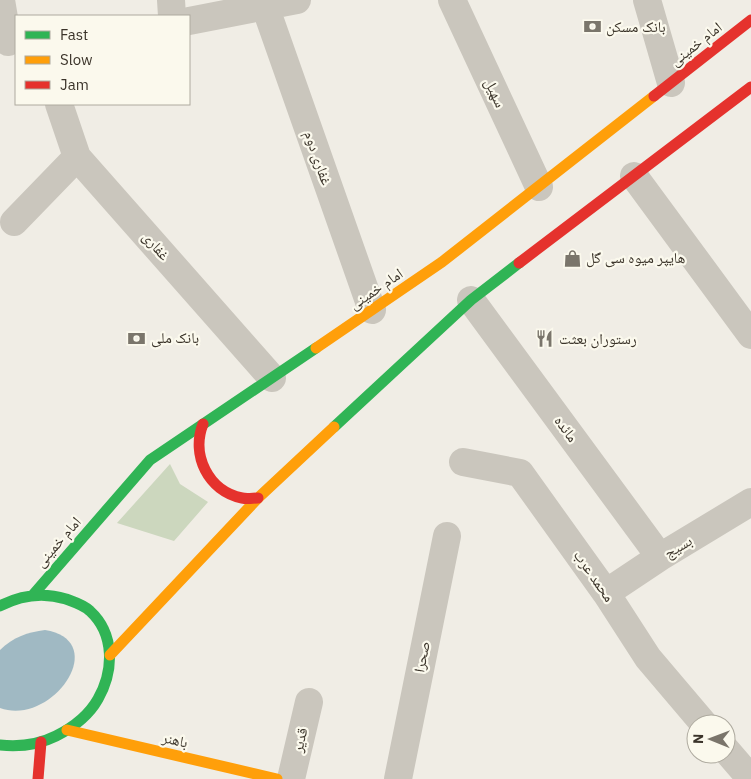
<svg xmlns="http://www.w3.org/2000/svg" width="751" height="779" viewBox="0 0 751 779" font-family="'IBM Plex Sans','Noto Naskh Arabic',sans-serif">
  <rect width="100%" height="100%" fill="#f0ede5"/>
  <path fill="#ccd7be" d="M 170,464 L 180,484 L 208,502 L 174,541 L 117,523 Z"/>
  <path fill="#a0b9c3" d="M 45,630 C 112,641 52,727 0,708 L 0,650 C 13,637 28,632 45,630 Z"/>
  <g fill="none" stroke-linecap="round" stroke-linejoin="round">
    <path stroke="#cac6bd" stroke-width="28" d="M 1,0 L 8,42
      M 171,0 L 172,16
      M 452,0 L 539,187
      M 647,0 L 671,83
      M 265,6 L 372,310
      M 189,21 L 297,0
      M 59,104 L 77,157 L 272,378
      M 634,176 L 751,335
      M 14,222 L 77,157
      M 471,300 L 660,557
      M 463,462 L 520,473 L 606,593 L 648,658 L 704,724
      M 606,593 L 660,557 L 751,502
      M 726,750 L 751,779
      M 291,779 L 309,702
      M 398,779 L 447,536"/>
    <path stroke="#30b455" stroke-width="11" d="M 334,427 L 471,300 L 519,263
      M 32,596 L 150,460 L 316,348
      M 0,606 C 21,595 43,592 66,599 C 74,602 84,605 90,611 C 115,634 114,671 98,699 C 89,715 72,728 56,736 C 38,745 19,747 0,745"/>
    <path stroke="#ff9f0a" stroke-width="11" d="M 316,348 L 442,262 L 654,96
      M 110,655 L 258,498 L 334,427
      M 67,730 L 277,779"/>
    <path stroke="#e5322d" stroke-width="11" d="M 654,96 L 751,20
      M 519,263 L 751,87
      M 203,424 C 191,455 208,491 242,498 C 247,499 253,498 258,498
      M 38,779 L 41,742"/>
  </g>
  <defs>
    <symbol id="bank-bare" viewBox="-9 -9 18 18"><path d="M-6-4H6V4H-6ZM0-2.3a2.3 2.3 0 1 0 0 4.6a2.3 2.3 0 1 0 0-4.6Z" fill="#7a756b" stroke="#fbf9ed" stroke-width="2.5" paint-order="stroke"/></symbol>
    <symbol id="shop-bare" viewBox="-9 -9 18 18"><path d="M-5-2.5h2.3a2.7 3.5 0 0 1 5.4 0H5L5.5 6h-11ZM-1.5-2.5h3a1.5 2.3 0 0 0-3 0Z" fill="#7a756b" stroke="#fbf9ed" stroke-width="2.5" paint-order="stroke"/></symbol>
    <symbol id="restaurant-bare" viewBox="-9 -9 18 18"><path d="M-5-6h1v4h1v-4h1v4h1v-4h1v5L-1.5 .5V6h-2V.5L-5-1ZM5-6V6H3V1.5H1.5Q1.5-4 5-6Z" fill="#7a756b" stroke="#fbf9ed" stroke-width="2.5" paint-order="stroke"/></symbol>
  </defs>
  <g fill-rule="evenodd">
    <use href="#bank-bare" x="580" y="14" width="25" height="25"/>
    <use href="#shop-bare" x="560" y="246" width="25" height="25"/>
    <use href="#bank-bare" x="124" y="326" width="25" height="25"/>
    <use href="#restaurant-bare" x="532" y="326" width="25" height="25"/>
  </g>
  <g text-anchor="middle" stroke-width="4.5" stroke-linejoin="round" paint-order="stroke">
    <g font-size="15" fill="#3b342a" stroke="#fbf9ed" text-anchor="start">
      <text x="606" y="32">بانک مسکن</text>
      <text x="586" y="263">هایپر میوه سی گل</text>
      <text x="151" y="343">بانک ملی</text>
      <text x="559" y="344">رستوران بعثت</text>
    </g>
    <g font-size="15" fill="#3b342a" stroke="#fbf9ed">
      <text transform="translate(696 44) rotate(-38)" y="5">امام خمینی</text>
      <text transform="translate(495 93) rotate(65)" y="5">سهیل</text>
      <text transform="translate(318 158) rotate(71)" y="5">غفاری دوم</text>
      <text transform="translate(156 246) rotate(49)" y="5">غفاری</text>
      <text transform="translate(376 289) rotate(-34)" y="5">امام خمینی</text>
      <text transform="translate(566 429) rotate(54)" y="5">مائده</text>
      <text transform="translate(58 542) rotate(-49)" y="5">امام خمینی</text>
      <text transform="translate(678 547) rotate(-31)" y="5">بسیج</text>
      <text transform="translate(594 576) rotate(55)" y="5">محمد عرب</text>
      <text transform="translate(422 657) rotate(-79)" y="5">صحرا</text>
      <text transform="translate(175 740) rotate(13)" y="5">باهنر</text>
      <text transform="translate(300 740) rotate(-77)" y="5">قدیر</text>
    </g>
  </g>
  <rect x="15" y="15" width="175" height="90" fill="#fbf9ed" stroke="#aeaa9f"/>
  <rect x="25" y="31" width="25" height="8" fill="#30b455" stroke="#aeaa9f"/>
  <text x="60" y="40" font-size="15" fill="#3b342a">Fast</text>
  <rect x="25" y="56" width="25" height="8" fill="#ff9f0a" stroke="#aeaa9f"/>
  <text x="60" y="65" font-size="15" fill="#3b342a">Slow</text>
  <rect x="25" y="81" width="25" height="8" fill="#e5322d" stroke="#aeaa9f"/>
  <text x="60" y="90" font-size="15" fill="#3b342a">Jam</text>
  <g transform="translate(711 739) rotate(271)"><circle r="24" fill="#fbf9ed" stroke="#aeaa9f"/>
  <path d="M0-4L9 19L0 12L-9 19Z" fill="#7a756b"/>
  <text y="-8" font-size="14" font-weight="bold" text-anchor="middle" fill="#3b342a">N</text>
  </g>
</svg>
